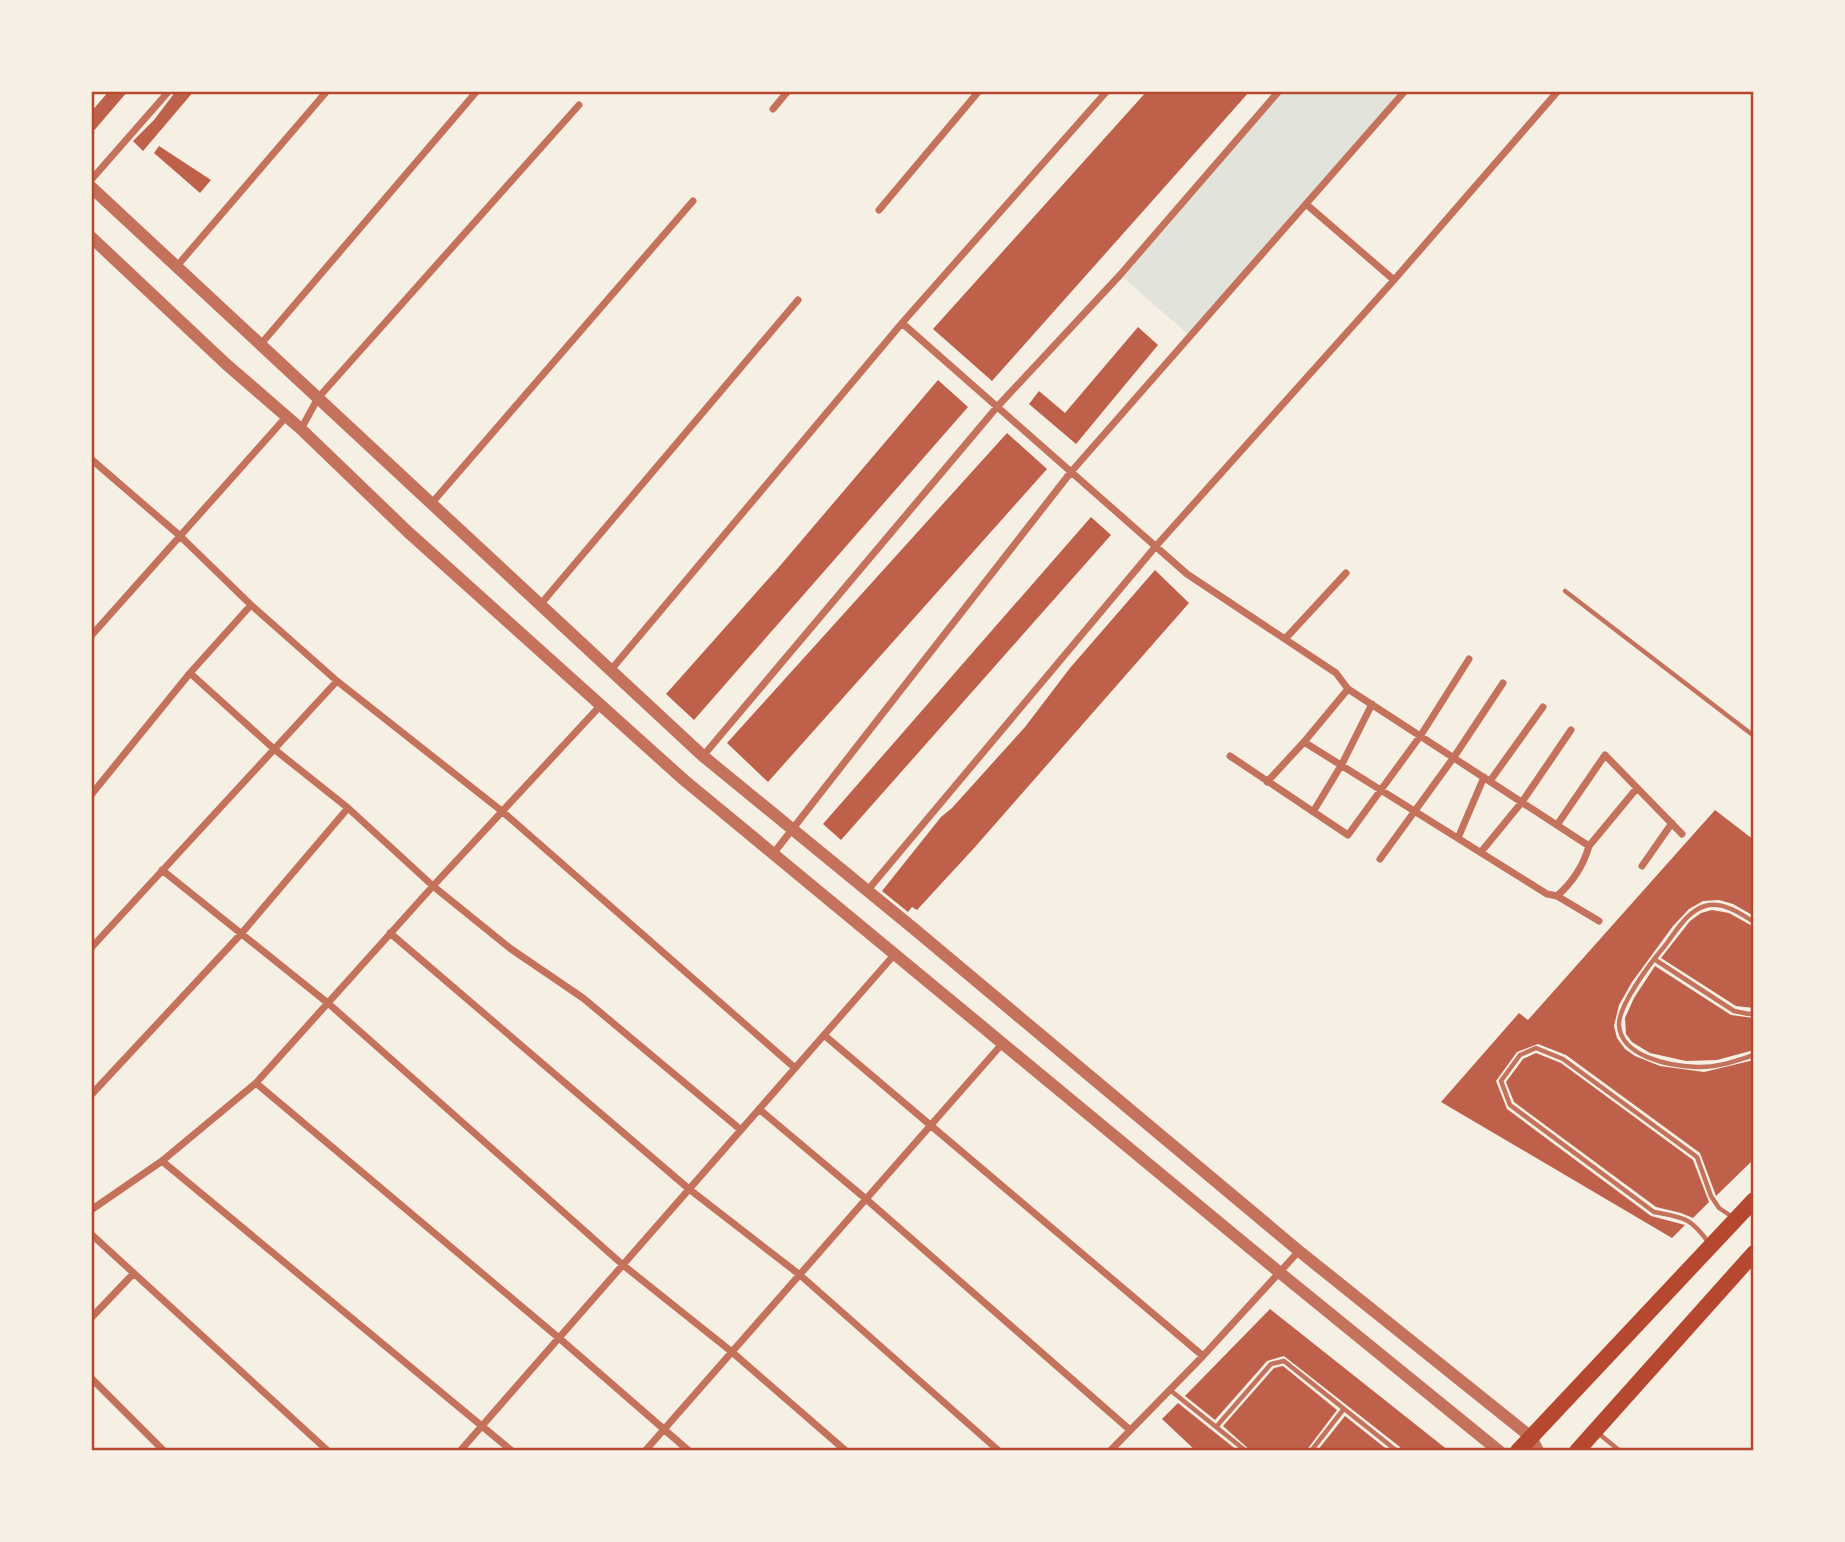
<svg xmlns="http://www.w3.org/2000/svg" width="1845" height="1542" viewBox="0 0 1845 1542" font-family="'Source Sans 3',sans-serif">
  <rect width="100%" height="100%" fill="#f6efe4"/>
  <path fill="#e2e4dc" d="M 1274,91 L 1405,91 L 1190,336 L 1120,275 Z"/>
  <path fill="#bf614a" d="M 109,91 L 128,91 L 91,134 L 91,112 Z
    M 176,91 L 194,91 L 143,151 L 133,141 L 154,120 Z
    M 1147,91 L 1250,91 L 992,381 L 933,329 Z
    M 159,146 L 211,180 L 200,193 L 154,153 Z
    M 1138,327 L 1158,345 L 1076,444 L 1029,404 L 1039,391 L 1065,413 Z
    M 938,380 L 968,407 L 694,720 L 666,694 L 779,567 Z
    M 1007,433 L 1047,469 L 768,782 L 727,743 Z
    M 1091,517 L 1111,535 L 841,840 L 823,824 Z
    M 1155,570 L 1189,603 L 975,847 L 917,910 L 912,907 L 908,912 L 882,891 L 941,817 L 952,808 L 1025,727 L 1070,668 Z
    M 1715,810 L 1754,840 L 1754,916 L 1733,904 L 1719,900 L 1703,901 L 1689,909 L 1673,926 L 1632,982 L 1619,1005 L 1614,1026 L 1617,1038 L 1625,1049 L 1635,1056 L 1660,1066 L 1704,1072 L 1754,1060 L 1754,1159 L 1716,1196 L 1700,1153 L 1566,1055 L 1538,1044 L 1517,1052 L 1496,1081 L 1507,1109 L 1651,1216 L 1685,1225 L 1672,1238 L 1441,1102 L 1519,1013 L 1528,1020 Z
    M 1712,910 L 1729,913 L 1754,927 L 1754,1008 L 1736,1006 L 1661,958 L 1690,921 L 1701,913 Z
    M 1655,966 L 1731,1015 L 1754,1018 L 1754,1050 L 1717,1060 L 1686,1061 L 1650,1053 L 1632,1042 L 1626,1034 L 1625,1018 L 1634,998 Z
    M 1536,1053 L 1561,1063 L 1693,1160 L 1709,1202 L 1693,1218 L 1681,1213 L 1656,1207 L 1514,1102 L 1506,1082 L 1523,1059 Z
    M 1270,1309 L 1449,1451 L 1402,1451 L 1400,1447 L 1284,1356 L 1267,1361 L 1215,1420 L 1185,1396 Z
    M 1283,1366 L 1337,1410 L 1306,1451 L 1251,1451 L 1223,1426 L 1274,1368 Z
    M 1178,1403 L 1238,1451 L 1196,1451 L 1162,1419 Z
    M 1345,1416 L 1389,1451 L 1317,1451 Z"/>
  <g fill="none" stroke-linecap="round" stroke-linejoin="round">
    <path stroke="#c5725c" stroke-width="4.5" d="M 1565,591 L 1754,736
      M 1754,922 C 1740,913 1722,901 1705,906 C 1687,911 1675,933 1664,947 C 1651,962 1618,1006 1619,1025 C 1621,1057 1670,1066 1697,1067 C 1716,1068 1735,1061 1754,1055
      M 1654,959 L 1734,1011 L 1749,1014 L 1754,1013
      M 1709,1243 C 1690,1217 1685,1218 1654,1212 L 1510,1105 L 1501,1081 L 1520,1055 L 1536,1048 L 1563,1059 L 1697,1157 L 1711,1196 L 1719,1208 L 1734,1218
      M 1170,1390 L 1246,1451
      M 1216,1427 L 1271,1364 L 1284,1361 L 1397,1451
      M 1598,1433 L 1620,1451
      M 1311,1451 L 1343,1410"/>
    <path stroke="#c5725c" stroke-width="7" d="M 773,109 L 788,91
      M 91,180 L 169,91
      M 1306,204 L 1394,280
      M 879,210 L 979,91
      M 177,266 L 327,91
      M 902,323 L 1187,574 L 1336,673 L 1348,689 L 1589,846 C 1583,867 1573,882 1557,896 L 1547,894 L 1304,742 L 1348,689
      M 261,344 L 477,91
      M 301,429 L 318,398 L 579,105
      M 91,459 L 179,535 L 251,605 L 337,681 L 503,812 L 795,1068
      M 431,504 L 693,201
      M 540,605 L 798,300
      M 91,636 L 286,417
      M 1285,639 L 1346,573
      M 610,671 L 902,323 L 1107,91
      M 190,673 L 274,749 L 348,808 L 433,886 L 511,949 L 583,998 L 741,1130
      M 703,756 L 997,407 L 1120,275 L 1279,91
      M 1230,756 L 1348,835 L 1421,735 L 1469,659
      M 1490,781 L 1543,707
      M 1267,782 L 1304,742
      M 91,795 L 190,673 L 251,605
      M 1313,812 L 1342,764 L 1372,704
      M 1557,825 L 1605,755 L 1682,834
      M 1458,838 L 1484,777
      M 1589,846 L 1637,788
      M 1481,852 L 1522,802 L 1571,730
      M 773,854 L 1071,472 L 1405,91
      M 1380,859 L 1454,757 L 1503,683
      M 1642,866 L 1672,823
      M 162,870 L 329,1004 L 623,1265 L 732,1352 L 846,1451
      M 867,891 L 1156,546 L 1394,280 L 1558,91
      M 1557,896 L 1599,921
      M 390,933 L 689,1189 L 800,1275 L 999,1451
      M 91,948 L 337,681
      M 824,1035 L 1203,1356
      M 256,1083 L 559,1338 L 689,1451
      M 91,1095 L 241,934 L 348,808
      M 759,1109 L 866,1199 L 1130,1430
      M 162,1161 L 512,1451
      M 91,1210 L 162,1161 L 256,1083 L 433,886 L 600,706
      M 91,1234 L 328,1451
      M 91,1318 L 133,1274
      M 91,1378 L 164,1451
      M 460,1451 L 894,955
      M 645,1451 L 1002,1044
      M 1110,1451 L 1203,1356 L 1299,1251"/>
    <path stroke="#c5725c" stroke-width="12" d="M 91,187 L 703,756 L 913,928 L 1299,1251 L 1531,1437 L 1538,1451
      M 91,237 L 226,364 L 301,429 L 408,532 L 684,780 L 1279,1272 L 1499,1451"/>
    <path stroke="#b5482f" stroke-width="16" d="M 1518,1451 L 1754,1200
      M 1577,1451 L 1754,1253"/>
  </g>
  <rect width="1845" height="1542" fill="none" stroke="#f6efe4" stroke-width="186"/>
  <rect x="93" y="93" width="1659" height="1356" fill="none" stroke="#b5482f" stroke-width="2.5"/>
</svg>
